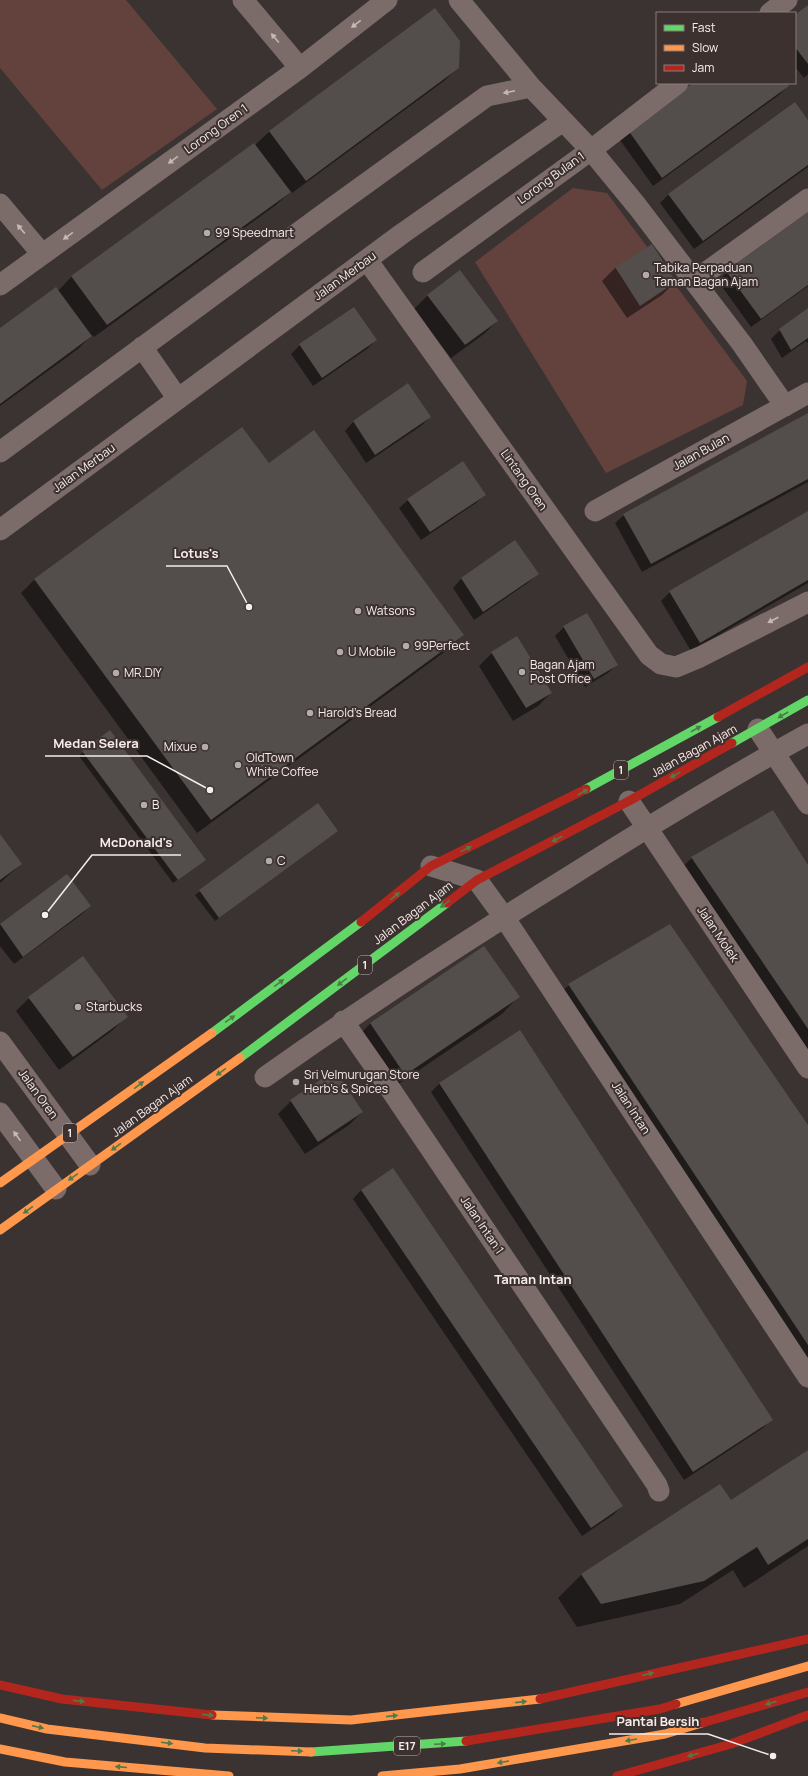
<svg xmlns="http://www.w3.org/2000/svg" width="808" height="1776" viewBox="0 0 808 1776" font-family="Manrope,sans-serif">
  <rect width="100%" height="100%" fill="#3a3332"/>
  <path fill="#63423e" d="M 0,0 L 126,0 L 217,109 L 102,190 L 0,68 Z
    M 573,188 L 607,193 L 747,381 L 743,405 L 606,473 L 475,262 Z"/>
  <path fill="#0007" d="M 808,6 L 808,74 L 804,78 L 795,67 L 795,16 Z
    M 458,68 L 444,81 L 292,193 L 291,191 L 276,205 L 94,337 L 92,335 L 78,349 L 0,406 L 0,329 L 58,291 L 72,276 L 255,145 L 270,131 Z
    M 695,83 L 785,83 L 788,86 L 779,95 L 653,186 L 620,140 Z
    M 808,122 L 808,167 L 694,249 L 660,203 L 669,194 Z
    M 808,214 L 808,286 L 751,327 L 718,281 L 727,272 Z
    M 651,245 L 675,282 L 662,295 L 627,318 L 602,281 L 615,268 Z
    M 460,271 L 497,321 L 484,334 L 451,358 L 414,309 L 427,296 Z
    M 808,309 L 808,343 L 806,341 L 782,358 L 771,339 L 780,330 Z
    M 376,340 L 367,349 L 313,386 L 291,354 L 300,345 Z
    M 408,385 L 430,417 L 421,426 L 366,463 L 345,431 L 353,422 Z
    M 808,414 L 808,482 L 642,572 L 615,523 L 624,515 Z
    M 242,428 L 269,465 L 463,635 L 450,648 L 197,833 L 21,593 L 34,580 Z
    M 484,495 L 476,503 L 421,540 L 399,508 L 408,500 Z
    M 808,512 L 808,583 L 691,651 L 661,601 L 670,592 Z
    M 515,542 L 537,574 L 529,582 L 474,620 L 453,588 L 461,579 Z
    M 564,627 L 616,665 L 608,673 L 585,687 L 555,636 Z
    M 492,653 L 551,693 L 538,706 L 513,721 L 479,666 Z
    M 83,752 L 200,864 L 173,883 L 79,756 Z
    M 318,805 L 337,831 L 215,921 L 195,895 Z
    M 0,835 L 21,864 L 0,883 Z
    M 692,858 L 808,866 L 808,1050 L 683,866 Z
    M 67,876 L 90,906 L 81,915 L 14,964 L 0,946 L 0,925 Z
    M 484,947 L 518,997 L 502,1014 L 388,1091 L 353,1041 L 370,1024 Z
    M 569,985 L 808,1127 L 808,1366 L 560,993 Z
    M 29,998 L 126,1017 L 113,1030 L 59,1070 L 16,1011 Z
    M 440,1083 L 772,1419 L 763,1428 L 684,1480 L 431,1092 Z
    M 291,1101 L 362,1112 L 349,1125 L 305,1154 L 278,1114 Z
    M 361,1190 L 622,1506 L 613,1515 L 582,1536 L 353,1199 Z
    M 808,1452 L 808,1546 L 744,1588 L 733,1570 L 680,1604 L 577,1627 L 558,1598 L 582,1574 L 730,1501 Z"/>
  <path fill="#534d4c" d="M 808,5 L 808,64 L 795,47 L 795,15 Z
    M 435,8 L 460,41 L 459,68 L 306,181 L 269,131 Z
    M 693,83 L 787,83 L 789,86 L 662,178 L 628,130 Z
    M 795,102 L 808,120 L 808,165 L 703,241 L 668,194 Z
    M 254,143 L 291,192 L 107,325 L 71,276 Z
    M 808,212 L 808,285 L 761,319 L 726,271 Z
    M 652,244 L 676,282 L 640,306 L 615,267 Z
    M 460,270 L 498,321 L 465,345 L 427,295 Z
    M 56,287 L 92,336 L 0,404 L 0,328 Z
    M 354,307 L 377,340 L 322,378 L 299,344 Z
    M 808,308 L 808,338 L 791,350 L 779,329 Z
    M 408,383 L 431,417 L 375,455 L 353,421 Z
    M 808,413 L 808,479 L 651,564 L 623,514 Z
    M 242,427 L 269,463 L 314,430 L 464,635 L 211,820 L 34,579 Z
    M 463,461 L 486,495 L 430,532 L 407,499 Z
    M 808,511 L 808,580 L 700,643 L 669,591 Z
    M 515,540 L 539,574 L 483,612 L 461,578 Z
    M 587,613 L 618,665 L 594,679 L 563,626 Z
    M 517,636 L 552,693 L 526,708 L 491,652 Z
    M 110,730 L 206,860 L 178,880 L 82,751 Z
    M 318,803 L 338,831 L 219,918 L 199,890 Z
    M 773,810 L 808,865 L 808,1029 L 691,857 Z
    M 0,834 L 22,864 L 0,880 Z
    M 67,874 L 91,906 L 23,957 L 0,924 Z
    M 670,924 L 808,1125 L 808,1345 L 568,984 Z
    M 484,946 L 520,997 L 405,1075 L 370,1023 Z
    M 83,956 L 128,1017 L 73,1057 L 28,997 Z
    M 520,1030 L 773,1420 L 693,1472 L 439,1083 Z
    M 335,1070 L 363,1112 L 318,1142 L 290,1100 Z
    M 393,1168 L 623,1506 L 591,1528 L 361,1190 Z
    M 808,1450 L 808,1539 L 768,1565 L 757,1547 L 704,1581 L 601,1604 L 581,1574 L 720,1484 L 731,1500 Z"/>
  <g fill="none" stroke-linecap="round" stroke-linejoin="round">
    <path stroke="#7b6c6a" stroke-width="21" d="M 243,0 L 300,68
      M 459,0 L 531,87 L 591,150 L 637,206 L 742,344 L 785,406
      M 770,13 L 787,0
      M 0,204 L 42,254
      M 367,260 L 649,655 L 661,664 L 676,667 L 700,657 L 808,602
      M 423,272 L 591,150 L 678,83
      M 694,281 L 808,199
      M 0,285 L 300,68 L 387,0
      M 142,347 L 178,399
      M 0,452 L 321,216 L 487,96 L 531,87
      M 595,511 L 808,393
      M 0,530 L 403,233 L 563,121
      M 758,729 L 808,804
      M 629,801 L 808,1068
      M 431,866 L 477,880 L 504,917 L 808,1377
      M 343,1021 L 391,1090 L 657,1485 L 659,1491
      M 0,1042 L 90,1165
      M 265,1077 C 364,1007 465,941 567,878 C 646,828 726,779 808,734
      M 0,1113 L 56,1189"/>
    <path stroke="#63d668" stroke-width="9" d="M 732,743 L 808,700
      M 586,789 L 718,717
      M 212,1033 L 361,922
      M 240,1058 L 447,903
      M 311,1752 L 466,1741"/>
    <path stroke="#ff974d" stroke-width="9" d="M 0,1183 L 212,1033
      M 0,1230 L 240,1058
      M 676,1704 L 808,1666
      M 212,1715 L 351,1720 L 540,1699
      M 0,1718 L 47,1729 L 205,1748 L 311,1752
      M 0,1749 L 65,1762 L 229,1776
      M 382,1776 L 460,1769 L 665,1734 L 702,1723"/>
    <path stroke="#b3261e" stroke-width="9" d="M 718,717 L 808,667
      M 447,903 L 477,880 L 629,801 L 732,743
      M 361,922 L 431,866 L 586,789
      M 0,1685 L 62,1699 L 212,1715
      M 540,1699 L 808,1639
      M 702,1723 L 808,1692
      M 466,1741 L 660,1709 L 676,1704
      M 617,1776 L 731,1744 L 808,1715"/>
  </g>
  <defs><path id="oneway-solid" d="M-6-.8H1V-3.2L6.5 0L1 3.2V.8H-6Z"/></defs>
  <g fill="#c4b9b8">
    <use href="#oneway-solid" transform="translate(356 24) rotate(142)"/>
    <use href="#oneway-solid" transform="translate(275 38) rotate(-130)"/>
    <use href="#oneway-solid" transform="translate(509 92) rotate(168)"/>
    <use href="#oneway-solid" transform="translate(173 160) rotate(144)"/>
    <use href="#oneway-solid" transform="translate(21 229) rotate(-130)"/>
    <use href="#oneway-solid" transform="translate(68 236) rotate(144)"/>
    <use href="#oneway-solid" transform="translate(773 620) rotate(153)"/>
    <use href="#oneway-solid" transform="translate(17 1136) rotate(-126)"/>
  </g>
  <g fill="#4e7b49">
    <use href="#oneway-solid" transform="translate(783 715) rotate(150)"/>
    <use href="#oneway-solid" transform="translate(696 729) rotate(-29)"/>
    <use href="#oneway-solid" transform="translate(675 775) rotate(151)"/>
    <use href="#oneway-solid" transform="translate(583 792) rotate(-29)"/>
    <use href="#oneway-solid" transform="translate(557 839) rotate(152)"/>
    <use href="#oneway-solid" transform="translate(466 849) rotate(-26)"/>
    <use href="#oneway-solid" transform="translate(395 896) rotate(-39)"/>
    <use href="#oneway-solid" transform="translate(445 904) rotate(143)"/>
    <use href="#oneway-solid" transform="translate(342 982) rotate(143)"/>
    <use href="#oneway-solid" transform="translate(279 983) rotate(-37)"/>
    <use href="#oneway-solid" transform="translate(230 1019) rotate(-34)"/>
    <use href="#oneway-solid" transform="translate(221 1072) rotate(144)"/>
    <use href="#oneway-solid" transform="translate(139 1085) rotate(-37)"/>
    <use href="#oneway-solid" transform="translate(116 1147) rotate(144)"/>
    <use href="#oneway-solid" transform="translate(73 1177) rotate(145)"/>
    <use href="#oneway-solid" transform="translate(28 1210) rotate(144)"/>
    <use href="#oneway-solid" transform="translate(648 1674) rotate(-13)"/>
    <use href="#oneway-solid" transform="translate(79 1701) rotate(6)"/>
    <use href="#oneway-solid" transform="translate(521 1702) rotate(-6)"/>
    <use href="#oneway-solid" transform="translate(771 1703) rotate(164)"/>
    <use href="#oneway-solid" transform="translate(208 1715) rotate(6)"/>
    <use href="#oneway-solid" transform="translate(392 1716) rotate(-6)"/>
    <use href="#oneway-solid" transform="translate(262 1718) rotate(2)"/>
    <use href="#oneway-solid" transform="translate(38 1727) rotate(13)"/>
    <use href="#oneway-solid" transform="translate(631 1740) rotate(170)"/>
    <use href="#oneway-solid" transform="translate(167 1743) rotate(7)"/>
    <use href="#oneway-solid" transform="translate(440 1744) rotate(-3)"/>
    <use href="#oneway-solid" transform="translate(297 1751) rotate(2)"/>
    <use href="#oneway-solid" transform="translate(693 1755) rotate(164)"/>
    <use href="#oneway-solid" transform="translate(503 1762) rotate(170)"/>
    <use href="#oneway-solid" transform="translate(121 1767) rotate(-175)"/>
  </g>
  <g fill="#b4acab" stroke="#3d312f" stroke-width="1.5">
    <circle cx="207" cy="233" r="4"/>
    <circle cx="646" cy="275" r="4"/>
    <circle cx="358" cy="611" r="4"/>
    <circle cx="406" cy="646" r="4"/>
    <circle cx="340" cy="652" r="4"/>
    <circle cx="522" cy="672" r="4"/>
    <circle cx="116" cy="673" r="4"/>
    <circle cx="310" cy="713" r="4"/>
    <circle cx="205" cy="747" r="4"/>
    <circle cx="238" cy="765" r="4"/>
    <circle cx="144" cy="805" r="4"/>
    <circle cx="269" cy="861" r="4"/>
    <circle cx="78" cy="1007" r="4"/>
    <circle cx="296" cy="1082" r="4"/>
  </g>
  <g text-anchor="middle" stroke-width="4" stroke-linejoin="round" paint-order="stroke">
    <g fill="#3d312f" stroke="#beb5b3" stroke-width="1">
      <rect x="614" y="761" width="14" height="18" rx="3"/>
      <rect x="358" y="956" width="14" height="18" rx="3"/>
      <rect x="63" y="1124" width="14" height="18" rx="3"/>
      <rect x="394" y="1737" width="26" height="18" rx="3"/>
    </g>
    <g font-size="11" font-weight="bold" fill="#f5edec">
      <text x="621" y="774">1</text>
      <text x="365" y="969">1</text>
      <text x="70" y="1137">1</text>
      <text x="407" y="1750">E17</text>
    </g>
    <g font-size="12" fill="#f5edec" stroke="#3d312f">
      <text transform="translate(216 129) rotate(-36)" y="4">Lorong Oren 1</text>
      <text transform="translate(551 178) rotate(-36)" y="4">Lorong Bulan 1</text>
      <text transform="translate(345 276) rotate(-36)" y="4">Jalan Merbau</text>
      <text transform="translate(701 452) rotate(-29)" y="4">Jalan Bulan</text>
      <text transform="translate(84 468) rotate(-36)" y="4">Jalan Merbau</text>
      <text transform="translate(524 480) rotate(55)" y="4">Lintang Oren</text>
      <text transform="translate(694 751) rotate(-29)" y="4">Jalan Bagan Ajam</text>
      <text transform="translate(413 913) rotate(-37)" y="4">Jalan Bagan Ajam</text>
      <text transform="translate(718 934) rotate(56)" y="4">Jalan Molek</text>
      <text transform="translate(38 1094) rotate(54)" y="4">Jalan Oren</text>
      <text transform="translate(152 1106) rotate(-36)" y="4">Jalan Bagan Ajam</text>
      <text transform="translate(631 1108) rotate(57)" y="4">Jalan Intan</text>
      <text transform="translate(482 1225) rotate(56)" y="4">Jalan Intan 1</text>
    </g>
    <g font-size="12" fill="#f5edec" stroke="#3d312f" text-anchor="start">
      <text x="215" y="237">99 Speedmart</text>
      <text x="654" y="272">Tabika Perpaduan<tspan x="654" dy="14">Taman Bagan Ajam</tspan></text>
      <text x="366" y="615">Watsons</text>
      <text x="414" y="650">99Perfect</text>
      <text x="348" y="656">U Mobile</text>
      <text x="530" y="669">Bagan Ajam<tspan x="530" dy="14">Post Office</tspan></text>
      <text x="124" y="677">MR.DIY</text>
      <text x="318" y="717">Harold's Bread</text>
      <text x="197" y="751" text-anchor="end">Mixue</text>
      <text x="246" y="762">OldTown<tspan x="246" dy="14">White Coffee</tspan></text>
      <text x="152" y="809">B</text>
      <text x="277" y="865">C</text>
      <text x="86" y="1011">Starbucks</text>
      <text x="304" y="1079">Sri Velmurugan Store<tspan x="304" dy="14">Herb's &amp; Spices</tspan></text>
    </g>
    <g font-size="13" font-weight="bold" fill="#f5edec" stroke="#3d312f">
      <text x="533" y="1284">Taman Intan</text>
    </g>
  </g>
  <path fill="none" stroke="#f5edec" stroke-width="1.5" d="M249 607L227 566H166M210 790L147 756H45M45 915L92 855H181M773 1756L708 1734H609"/>
  <g fill="#f5edec" stroke="#3d312f" stroke-width="1.5">
    <circle cx="249" cy="607" r="4"/>
    <circle cx="210" cy="790" r="4"/>
    <circle cx="45" cy="915" r="4"/>
    <circle cx="773" cy="1756" r="4"/>
  </g>
  <g font-size="13" text-anchor="middle" font-weight="bold" fill="#f5edec" stroke="#3d312f" stroke-width="4" stroke-linejoin="round" paint-order="stroke">
    <text x="196" y="558">Lotus's</text>
    <text x="96" y="748">Medan Selera</text>
    <text x="136" y="847">McDonald's</text>
    <text x="658" y="1726">Pantai Bersih</text>
  </g>
  <rect x="656" y="12" width="140" height="72" fill="#3d312f" stroke="#877c7b"/>
  <rect x="664" y="25" width="20" height="6" fill="#63d668" stroke="#877c7b"/>
  <text x="692" y="32" font-size="12" fill="#f5edec">Fast</text>
  <rect x="664" y="45" width="20" height="6" fill="#ff974d" stroke="#877c7b"/>
  <text x="692" y="52" font-size="12" fill="#f5edec">Slow</text>
  <rect x="664" y="65" width="20" height="6" fill="#b3261e" stroke="#877c7b"/>
  <text x="692" y="72" font-size="12" fill="#f5edec">Jam</text>
</svg>
